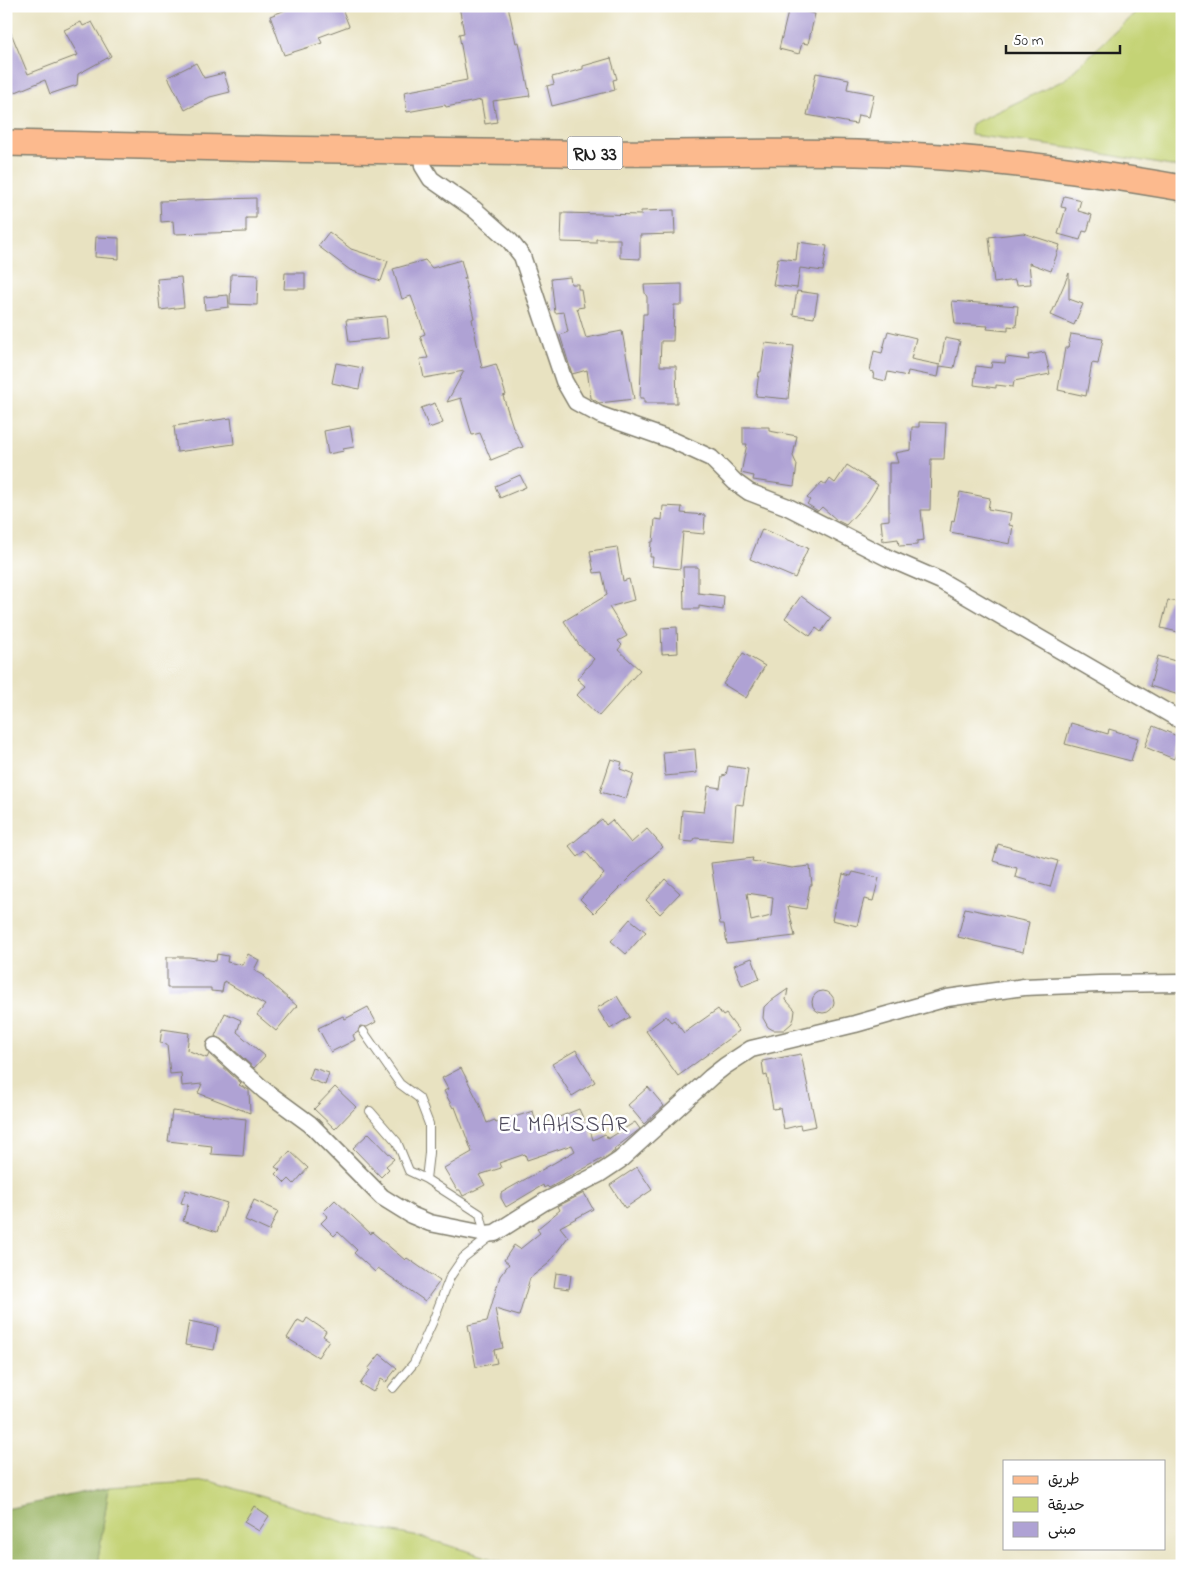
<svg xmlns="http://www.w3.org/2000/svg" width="1188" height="1572" viewBox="0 0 1188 1572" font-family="'Indie Flower','Playpen Sans Arabic',sans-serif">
  <rect width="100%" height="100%" fill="#fff"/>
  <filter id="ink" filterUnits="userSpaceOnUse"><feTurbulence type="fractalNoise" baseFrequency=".02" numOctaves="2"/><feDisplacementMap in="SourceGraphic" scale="10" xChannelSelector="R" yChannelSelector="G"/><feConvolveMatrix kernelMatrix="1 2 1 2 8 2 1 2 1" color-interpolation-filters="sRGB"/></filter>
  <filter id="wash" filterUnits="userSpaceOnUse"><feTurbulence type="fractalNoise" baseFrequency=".0096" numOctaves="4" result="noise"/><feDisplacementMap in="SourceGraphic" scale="20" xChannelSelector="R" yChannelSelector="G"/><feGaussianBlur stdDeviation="1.12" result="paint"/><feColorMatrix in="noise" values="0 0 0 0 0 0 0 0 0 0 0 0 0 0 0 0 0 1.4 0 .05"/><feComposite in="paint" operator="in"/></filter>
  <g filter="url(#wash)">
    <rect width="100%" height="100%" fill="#e8e2c1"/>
    <path fill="#c4d375" stroke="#707848" d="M 1140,6 L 1182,6 L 1182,168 L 1076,149 L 971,135 L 971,124 L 1064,80 L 1140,8 Z
      M 210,1481 L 348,1523 L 424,1538 L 517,1566 L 97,1566 L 109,1487 Z"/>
    <path fill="#9bb566" stroke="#5c6841" d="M 109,1487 L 97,1566 L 6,1566 L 6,1509 Z"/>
    <g id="blocks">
      <path fill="#afa2d4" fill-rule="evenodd" d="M 296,6 L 341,6 L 349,26 L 319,37 L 322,43 L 284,55 L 270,16 Z
        M 459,6 L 508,6 L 516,43 L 519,42 L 530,96 L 493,101 L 497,122 L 485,124 L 481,100 L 446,107 L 445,105 L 407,112 L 404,92 L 467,80 L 459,34 L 464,33 Z
        M 789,8 L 815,14 L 808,44 L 802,43 L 799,54 L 779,49 Z
        M 6,21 L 28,74 L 78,55 L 64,30 L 81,22 L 83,26 L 92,22 L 111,56 L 78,74 L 77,85 L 50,94 L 45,80 L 6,96 Z
        M 611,58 L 617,79 L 613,80 L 615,90 L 552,106 L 547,86 L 554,84 L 552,77 L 583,69 L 583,66 Z
        M 196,63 L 204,78 L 224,73 L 230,92 L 210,97 L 185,110 L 168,77 Z
        M 816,73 L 849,79 L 847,89 L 874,94 L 869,117 L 858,115 L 856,124 L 807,115 Z
        M 1064,196 L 1081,200 L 1078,211 L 1092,215 L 1087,232 L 1083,231 L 1080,240 L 1058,234 L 1066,208 L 1061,207 Z
        M 256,198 L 256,218 L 246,218 L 246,232 L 174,234 L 173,221 L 161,222 L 160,201 Z
        M 674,210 L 675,234 L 640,235 L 640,259 L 620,258 L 620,239 L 596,239 L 596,243 L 561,242 L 562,213 L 641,215 L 641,211 Z
        M 329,232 L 351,249 L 388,261 L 381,281 L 350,270 L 318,246 Z
        M 1023,233 L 1060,245 L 1051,271 L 1029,263 L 1031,284 L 1016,285 L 1015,280 L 994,283 L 989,237 Z
        M 96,237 L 119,238 L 119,259 L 95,257 Z
        M 798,242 L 827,246 L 823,271 L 800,268 L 797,288 L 773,285 L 778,258 L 796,260 Z
        M 425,260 L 432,268 L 461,260 L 466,278 L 464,278 L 474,318 L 472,319 L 482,368 L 496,364 L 506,395 L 503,396 L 513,427 L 523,447 L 491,460 L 480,433 L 472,435 L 461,398 L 447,402 L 464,371 L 424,378 L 420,359 L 428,358 L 420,336 L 425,334 L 411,296 L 402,299 L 393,269 Z
        M 285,273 L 305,273 L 305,289 L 284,289 Z
        M 1069,273 L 1069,299 L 1083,304 L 1074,325 L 1051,315 Z
        M 231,274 L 258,275 L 257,305 L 230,304 Z
        M 181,277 L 184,307 L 160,310 L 157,279 Z
        M 570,277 L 571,284 L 578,284 L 578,289 L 581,289 L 584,307 L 577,308 L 586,338 L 622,331 L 634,399 L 599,403 L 591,398 L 587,370 L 572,374 L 560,335 L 568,332 L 564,312 L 555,313 L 551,279 Z
        M 682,284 L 682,305 L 674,305 L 673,341 L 661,341 L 660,366 L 676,366 L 677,403 L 644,403 L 644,398 L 640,398 L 643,314 L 647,314 L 647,297 L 645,293 L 644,285 Z
        M 797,291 L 818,294 L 814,318 L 793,315 Z
        M 228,295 L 229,307 L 205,310 L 204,297 Z
        M 952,301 L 1018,306 L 1016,327 L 1008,326 L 1008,331 L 987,329 L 988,326 L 955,324 Z
        M 386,316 L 388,338 L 349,342 L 346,320 Z
        M 888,331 L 916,338 L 911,359 L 940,365 L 945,338 L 960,341 L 954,368 L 940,366 L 938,377 L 908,371 L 907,376 L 888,372 L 886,381 L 873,378 L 874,372 L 870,371 L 874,351 L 882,353 Z
        M 1071,334 L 1103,339 L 1098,364 L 1092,363 L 1086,396 L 1058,390 L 1065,348 L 1068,348 Z
        M 765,343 L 794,346 L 788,399 L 756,396 L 759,372 L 761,372 Z
        M 1045,352 L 1050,374 L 1014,381 L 1013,387 L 996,385 L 996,388 L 974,385 L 976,366 L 991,368 L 992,362 L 1005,363 L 1006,357 L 1029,360 L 1028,355 Z
        M 336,363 L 363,368 L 359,389 L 332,383 Z
        M 435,403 L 443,423 L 429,428 L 421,408 Z
        M 231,418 L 234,444 L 177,452 L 174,426 Z
        M 919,422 L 946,423 L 944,459 L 931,459 L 930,510 L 921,510 L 924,540 L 917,541 L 917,545 L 899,546 L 898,539 L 883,541 L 881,521 L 889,520 L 889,463 L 898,463 L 895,453 L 911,450 L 912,427 L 919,427 Z
        M 350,426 L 354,447 L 343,449 L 344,451 L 328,454 L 324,431 Z
        M 743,427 L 769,427 L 769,431 L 797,436 L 793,456 L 797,465 L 794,486 L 753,480 L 754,476 L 741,473 L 747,444 L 743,444 Z
        M 847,465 L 878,485 L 868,501 L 846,525 L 838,521 L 822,507 L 818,511 L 807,504 L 810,500 L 807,498 L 822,482 L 826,485 L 830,479 L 835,483 Z
        M 520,475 L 526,487 L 500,498 L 495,486 Z
        M 960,492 L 990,498 L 988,509 L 1011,513 L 1009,525 L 1013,526 L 1010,544 L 950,532 L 952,520 L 954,521 Z
        M 663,506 L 682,507 L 681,513 L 705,515 L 704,534 L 683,532 L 680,569 L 652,566 L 653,557 L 650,557 L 651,542 L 653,542 L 655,519 L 662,520 Z
        M 762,529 L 808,548 L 795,578 L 750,559 Z
        M 617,547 L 623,581 L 629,579 L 634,600 L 609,607 L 627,636 L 618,641 L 622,645 L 618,650 L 640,670 L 599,716 L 577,695 L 585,686 L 577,679 L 594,659 L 579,645 L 564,621 L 607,595 L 602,572 L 594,573 L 590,551 Z
        M 683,567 L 698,567 L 698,593 L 724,596 L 723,610 L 699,606 L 699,609 L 684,609 Z
        M 801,596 L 831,618 L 821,632 L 816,628 L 810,636 L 785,618 Z
        M 1168,600 L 1182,603 L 1182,633 L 1161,628 Z
        M 677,627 L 678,653 L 662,654 L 661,628 Z
        M 743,653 L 765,666 L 746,698 L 723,684 Z
        M 1158,656 L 1182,663 L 1182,696 L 1150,686 Z
        M 1071,723 L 1108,734 L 1109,729 L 1138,738 L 1131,761 L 1065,744 Z
        M 1153,726 L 1182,738 L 1174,759 L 1145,747 Z
        M 695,749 L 697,773 L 665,776 L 663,752 Z
        M 611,759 L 622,762 L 620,769 L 634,774 L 626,799 L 600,792 Z
        M 728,766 L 748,769 L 743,805 L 736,804 L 733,841 L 695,838 L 693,842 L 680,841 L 682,810 L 704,812 L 708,786 L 720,788 L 722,776 L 726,775 Z
        M 602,819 L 606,825 L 612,820 L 631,843 L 647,829 L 663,847 L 635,872 L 594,913 L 580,899 L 604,874 L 585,851 L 578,857 L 569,846 Z
        M 998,844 L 1058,861 L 1050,887 L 1015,877 L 1017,868 L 993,861 Z
        M 753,858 L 752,861 L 792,868 L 810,866 L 812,885 L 810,885 L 806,909 L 788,906 L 795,936 L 727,944 L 724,924 L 720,924 L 711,863 ZM 747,893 L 773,897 L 771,916 L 751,921 Z
        M 853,872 L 879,878 L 873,901 L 864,899 L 857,926 L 832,920 L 843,874 L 851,876 Z
        M 665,879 L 680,893 L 660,914 L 646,900 Z
        M 965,908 L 1029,922 L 1023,952 L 958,937 Z
        M 630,919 L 646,932 L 626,954 L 611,941 Z
        M 217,954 L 228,956 L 227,962 L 242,965 L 248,954 L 259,960 L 254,970 L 265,976 L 264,977 L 297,1006 L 276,1031 L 257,1015 L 265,1005 L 224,981 L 222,992 L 211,991 L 211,988 L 167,988 L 167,957 L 189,957 L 216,961 Z
        M 752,958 L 760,979 L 742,986 L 734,965 Z
        M 788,989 L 786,1000 L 795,1010 L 794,1018 L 792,1023 L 784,1030 L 773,1030 L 768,1027 L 763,1018 L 764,1007 L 768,1003 Z
        M812 1002a11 11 0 1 1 22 0a11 11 0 1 1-22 0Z
        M 617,996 L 630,1017 L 610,1029 L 597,1008 Z
        M 368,1007 L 376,1022 L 367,1027 L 360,1026 L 358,1032 L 353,1035 L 355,1040 L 331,1052 L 318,1028 L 343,1016 L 345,1019 Z
        M 718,1009 L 723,1016 L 726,1014 L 739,1031 L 678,1076 L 646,1031 L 666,1016 L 671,1022 L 674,1020 L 684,1033 Z
        M 225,1013 L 241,1020 L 237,1032 L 265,1056 L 254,1068 L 222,1039 L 215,1036 Z
        M 162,1029 L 189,1033 L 187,1050 L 207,1058 L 209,1054 L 241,1083 L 239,1085 L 249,1090 L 250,1113 L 198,1093 L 202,1084 L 182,1086 L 181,1073 L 170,1074 L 167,1044 L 160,1043 Z
        M 576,1050 L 595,1082 L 572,1096 L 552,1064 Z
        M 801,1054 L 816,1126 L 801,1129 L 800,1125 L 784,1129 L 780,1108 L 773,1109 L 767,1075 L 764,1076 L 762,1061 Z
        M 313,1068 L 329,1073 L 325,1085 L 309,1079 Z
        M 461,1068 L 480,1105 L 487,1123 L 495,1120 L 496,1123 L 533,1111 L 537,1126 L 579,1109 L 584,1120 L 587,1119 L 593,1140 L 605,1134 L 608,1139 L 635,1122 L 640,1129 L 614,1149 L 615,1151 L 609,1155 L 549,1188 L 547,1186 L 544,1188 L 543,1185 L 506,1207 L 501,1198 L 501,1193 L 575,1151 L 572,1145 L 527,1160 L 525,1154 L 499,1163 L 501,1168 L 479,1175 L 485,1185 L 463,1196 L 460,1190 L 457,1190 L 444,1168 L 472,1152 L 455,1107 L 453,1108 L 444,1091 L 448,1089 L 442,1078 Z
        M 335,1087 L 356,1107 L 335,1129 L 314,1109 Z
        M 648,1087 L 664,1106 L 644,1124 L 628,1105 Z
        M 172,1111 L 246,1119 L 243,1156 L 211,1154 L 212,1146 L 168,1141 Z
        M 369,1133 L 394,1159 L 386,1166 L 389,1169 L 381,1177 L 353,1148 Z
        M 290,1151 L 308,1168 L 294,1184 L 289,1179 L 285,1183 L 276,1174 L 280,1170 L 275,1167 Z
        M 637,1167 L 652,1190 L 625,1208 L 610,1185 Z
        M 186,1190 L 227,1203 L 217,1232 L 183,1221 L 188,1205 L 181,1203 Z
        M 584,1193 L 593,1209 L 560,1227 L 568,1237 L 548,1264 L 530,1278 L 519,1316 L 495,1309 L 503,1348 L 494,1350 L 497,1363 L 476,1367 L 468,1325 L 487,1321 L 500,1276 L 509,1264 L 504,1260 L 514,1245 L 520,1249 L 540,1233 L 537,1229 L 560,1210 L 558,1206 Z
        M 254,1200 L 278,1211 L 269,1231 L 245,1220 Z
        M 335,1200 L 371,1234 L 372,1232 L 405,1260 L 407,1258 L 440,1281 L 425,1301 L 378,1268 L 375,1272 L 354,1253 L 357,1250 L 338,1232 L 334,1236 L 321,1223 L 328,1216 L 323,1212 Z
        M 556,1273 L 571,1275 L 569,1289 L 554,1287 Z
        M 307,1318 L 326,1331 L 323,1336 L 329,1340 L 318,1357 L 287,1338 L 298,1320 L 304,1323 Z
        M 189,1321 L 218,1327 L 214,1350 L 185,1345 Z
        M 380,1354 L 397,1368 L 386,1382 L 381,1379 L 373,1392 L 360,1384 L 370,1370 L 368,1369 Z
        M 254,1506 L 269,1516 L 259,1531 L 244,1522 Z"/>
    </g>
  </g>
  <g filter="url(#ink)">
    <use href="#blocks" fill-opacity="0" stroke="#827f6e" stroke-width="1"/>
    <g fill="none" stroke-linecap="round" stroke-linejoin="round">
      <defs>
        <path id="lane" d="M 363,1031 L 400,1084 L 419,1098 L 429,1124 L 429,1153 L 426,1179
          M 370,1111 L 397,1142 L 409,1171 L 426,1179 L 480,1214 L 485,1234
          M 393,1388 L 414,1363 L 433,1321 L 450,1277 L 463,1258 L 491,1236"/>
        <path id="street" d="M 422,151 L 423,166 L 431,179 L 474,209 L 510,241 L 522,256 L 564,381 L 576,402 L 600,415 L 674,441 L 711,458 L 735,482 L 749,492 L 788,507 L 888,558 L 941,581 L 1182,721
          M 215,1046 L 265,1091 L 310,1124 L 382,1197 L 411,1215 L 430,1223 L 485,1234 L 495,1233 L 544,1202 L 599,1174 L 620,1160 L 711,1077 L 725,1066 L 751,1049 L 855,1024 L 947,998 L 1024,987 L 1099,984 L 1182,983"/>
        <path id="primary" d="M 6,143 C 190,148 373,151 557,153 C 673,155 790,149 906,155 C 999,159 1090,172 1182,188"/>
      </defs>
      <use href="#lane" stroke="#827f6e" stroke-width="10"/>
      <use href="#street" stroke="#827f6e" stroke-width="19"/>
      <use href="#primary" stroke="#827f6e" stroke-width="28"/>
      <use href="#lane" stroke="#fff" stroke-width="8"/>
      <use href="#street" stroke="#fff" stroke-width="16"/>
      <use href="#primary" stroke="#fcba8e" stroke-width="25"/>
    </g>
  </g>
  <g text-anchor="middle" stroke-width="5" stroke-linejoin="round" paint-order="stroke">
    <rect fill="#fff" stroke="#606060" stroke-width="1" x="567.5" y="136.5" width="55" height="33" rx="4"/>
    <g font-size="19" font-weight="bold" fill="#1c1c1c">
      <text x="595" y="160">RN 33</text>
    </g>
    <g font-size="22" letter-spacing="1" fill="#4f4b5c" stroke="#fff">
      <text x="563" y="1131">EL MAHSSAR</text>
    </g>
  </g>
  <rect width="1188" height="1572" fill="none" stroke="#fff" stroke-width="25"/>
  <rect x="1003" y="1460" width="162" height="90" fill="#ffffff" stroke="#a4a4a4"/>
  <rect x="1013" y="1476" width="25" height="8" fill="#fcba8e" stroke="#a4a4a4"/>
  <text x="1048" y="1484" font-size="15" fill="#1c1c1c">طريق</text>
  <rect x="1013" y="1497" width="25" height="15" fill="#c4d375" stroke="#a4a4a4"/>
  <text x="1048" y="1510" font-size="15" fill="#1c1c1c">حديقة</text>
  <rect x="1013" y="1522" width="25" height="15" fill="#afa2d4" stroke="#a4a4a4"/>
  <text x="1048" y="1534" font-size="15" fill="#1c1c1c">مبنى</text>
  <path d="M1006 45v8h114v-8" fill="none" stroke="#1c1c1c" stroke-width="2.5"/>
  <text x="1013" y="45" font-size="15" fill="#1c1c1c" stroke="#ffffff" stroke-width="4" paint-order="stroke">50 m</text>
</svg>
